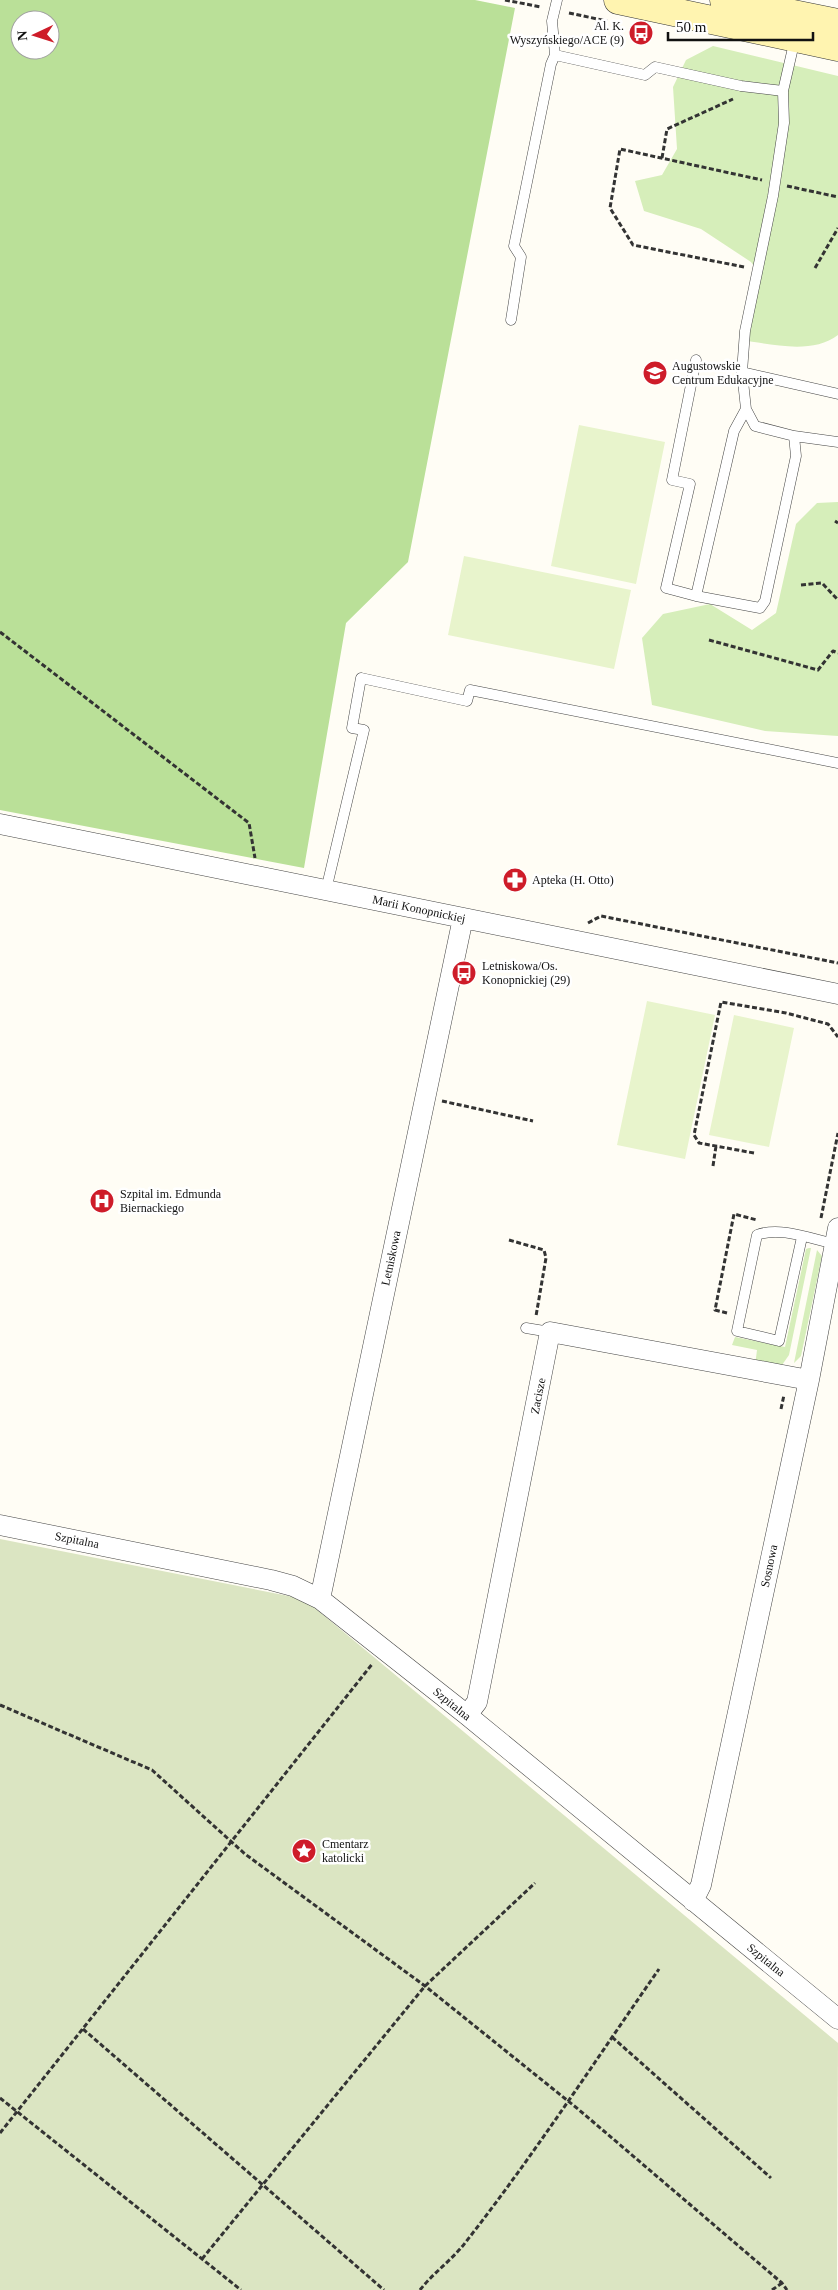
<svg xmlns="http://www.w3.org/2000/svg" width="838" height="2290" viewBox="0 0 838 2290" font-family="Georgia,serif">
  <rect width="100%" height="100%" fill="#fffdf5"/>
  <path fill="#d6eeba" d="M 713,46 L 838,76 L 838,335 C 812,355 771,344 741,340 L 757,270 L 751,262 L 701,229 L 644,211 L 635,181 L 662,175 L 677,149 L 673,87 L 686,60 Z
    M 838,502 L 838,736 L 765,731 L 652,705 L 642,638 L 663,614 L 710,604 L 752,630 L 776,613 L 796,524 L 817,503 Z
    M 809,1248 L 811,1248 L 789,1355 L 782,1365 L 755,1366 L 757,1350 L 732,1345 L 735,1337 L 785,1347 L 806,1249 Z
    M 817,1250 L 822,1256 L 801,1356 L 794,1363 Z"/>
  <path fill="#bae098" fill-rule="evenodd" d="M 0,0 L 475,0 L 515,8 L 408,562 L 346,623 L 304,868 L 0,810 ZM 20,20 L 50,20 L 50,50 L 20,50 Z"/>
  <path fill="#dbe5c2" d="M 0,1539 L 304,1599 L 838,2043 L 837,2290 L 0,2290 Z"/>
  <path fill="#e8f4cc" d="M 579,425 L 665,442 L 636,584 L 551,566 Z
    M 464,556 L 631,590 L 614,669 L 448,635 Z
    M 647,1001 L 715,1015 L 685,1159 L 617,1145 Z
    M 734,1015 L 794,1028 L 769,1147 L 709,1135 Z"/>
  <g fill="none" stroke-linecap="round" stroke-linejoin="round">
    <defs>
      <path id="service" d="M 795,39 L 783,91 L 784,123 L 773,196 L 745,331 L 742,372 L 838,394
        M 555,55 L 552,21 L 557,0
        M 511,320 L 521,257 L 514,246 L 551,64 L 555,55 L 645,75 L 655,67 L 741,86 L 783,91
        M 696,360 L 672,480 L 690,484 L 666,588 L 696,596 L 734,431 L 746,409
        M 742,372 L 746,409 L 755,426 L 794,436 L 838,442
        M 696,596 L 760,608 L 765,601 L 796,456 L 794,436
        M 326,890 L 364,730 L 352,728 L 361,678 L 467,701 L 470,690 L 838,763
        M 802,1237 L 779,1341 L 737,1331 L 757,1235 C 780,1226 811,1239 835,1244
        M 526,1328 L 550,1332"/>
      <path id="minor" d="M 0,824 L 838,994
        M 0,1525 L 271,1580 L 293,1586 L 320,1599 L 467,1715 L 838,2019
        M 320,1599 L 463,918
        M 467,1715 L 477,1702 L 550,1332 L 809,1380
        M 693,1901 L 701,1885 L 809,1380 L 838,1228"/>
      <path id="secondary" d="M 618,0 L 838,47
        M 724,0 L 838,23"/>
    </defs>
    <use href="#service" stroke="#444" stroke-width="11"/>
    <use href="#minor" stroke="#444" stroke-width="21"/>
    <use href="#secondary" stroke="#333" stroke-width="29"/>
    <path stroke="#333" stroke-width="3" stroke-dasharray="5 2.5" stroke-linecap="butt" d="M 505,0 L 541,7
      M 569,13 L 607,21
      M 662,158 L 667,129 L 733,99
      M 787,186 L 838,197
      M 744,267 L 633,245 L 610,208 L 620,149 L 762,180
      M 815,268 L 838,228
      M 835,521 L 838,523
      M 801,585 L 822,583 L 838,600
      M 0,632 L 249,823 L 255,858
      M 709,640 L 818,670 L 833,651 L 838,653
      M 588,923 L 601,916 L 838,963
      M 442,1101 L 533,1121
      M 754,1153 L 699,1143 L 694,1135 L 721,1002 L 786,1013 L 828,1024 L 838,1037
      M 713,1166 L 716,1146
      M 821,1218 L 838,1133
      M 509,1240 L 544,1250 L 546,1258 L 536,1316
      M 727,1313 L 715,1310 L 734,1214 L 757,1220
      M 781,1409 L 784,1395
      M 0,1705 L 152,1770 L 245,1854 L 425,1986 L 578,2109 L 782,2283 L 787,2290
      M 83,2029 L 384,2290
      M 612,2037 L 771,2178
      M 0,2098 L 241,2290
      M 0,2133 L 373,1663
      M 202,2259 L 425,1986 L 535,1883
      M 420,2290 C 433,2273 452,2260 465,2243 C 534,2155 595,2061 659,1969
      M 772,2290 L 782,2283"/>
    <use href="#service" stroke="#fff" stroke-width="10"/>
    <use href="#minor" stroke="#fff" stroke-width="20"/>
    <use href="#secondary" stroke="#fff4b0" stroke-width="28"/>
  </g>
  <defs>
    <symbol id="bus-disc" viewBox="-11 -11 22 22"><circle r="9.5" fill="#ce1c29" stroke="#fff"/><path d="M-5-6H5V4H4V6H2V4H-2V6H-4V4H-5ZM-3.5-4V0h7V-4ZM-3.5 1.2v1.5H-2V1.2ZM2 1.2v1.5H3.5V1.2Z" fill="#fff"/></symbol>
    <symbol id="university-disc" viewBox="-11 -11 22 22"><circle r="9.5" fill="#ce1c29" stroke="#fff"/><path d="M0-5L7-2L0 1L-7-2ZM-4 1L0 2.5L4 1V4Q0 6-4 4Z" fill="#fff"/></symbol>
    <symbol id="pharmacy-disc" viewBox="-11 -11 22 22"><circle r="9.5" fill="#ce1c29" stroke="#fff"/><path d="M-2-6h4v4h4v4h-4v4h-4v-4h-4v-4h4Z" fill="#fff"/></symbol>
    <symbol id="hospital-disc" viewBox="-11 -11 22 22"><circle r="9.5" fill="#ce1c29" stroke="#fff"/><path d="M-5-5h3v3.5h4V-5h3V5h-3V1.5h-4V5h-3Z" fill="#fff"/></symbol>
    <symbol id="sight-disc" viewBox="-11 -11 22 22"><circle r="9.5" fill="#ce1c29" stroke="#fff"/><path d="M0-6L1.8-2.2L6-1.7L2.9 1.2L3.7 5.4L0 3.3L-3.7 5.4L-2.9 1.2L-6-1.7L-1.8-2.2Z" fill="#fff"/></symbol>
  </defs>
  <g fill-rule="evenodd">
    <use href="#bus-disc" x="627" y="19" width="28" height="28"/>
    <use href="#university-disc" x="641" y="359" width="28" height="28"/>
    <use href="#pharmacy-disc" x="501" y="866" width="28" height="28"/>
    <use href="#bus-disc" x="450" y="959" width="28" height="28"/>
    <use href="#hospital-disc" x="88" y="1187" width="28" height="28"/>
    <use href="#sight-disc" x="290" y="1837" width="28" height="28"/>
  </g>
  <g text-anchor="middle" stroke-width="5" stroke-linejoin="round" paint-order="stroke">
    <g font-size="12" fill="#111" stroke="#fff" text-anchor="start">
      <text x="624" y="30" text-anchor="end">Al. K.<tspan x="624" dy="14">Wyszyńskiego/ACE (9)</tspan></text>
      <text x="672" y="370">Augustowskie<tspan x="672" dy="14">Centrum Edukacyjne</tspan></text>
      <text x="532" y="884">Apteka (H. Otto)</text>
      <text x="482" y="970">Letniskowa/Os.<tspan x="482" dy="14">Konopnickiej (29)</tspan></text>
      <text x="120" y="1198">Szpital im. Edmunda<tspan x="120" dy="14">Biernackiego</tspan></text>
      <text x="322" y="1848">Cmentarz<tspan x="322" dy="14">katolicki</tspan></text>
    </g>
    <g font-size="12" fill="#111" stroke="#fff">
      <text transform="translate(419 909) rotate(12)" y="4">Marii Konopnickiej</text>
      <text transform="translate(391 1258) rotate(-78)" y="4">Letniskowa</text>
      <text transform="translate(538 1396) rotate(-79)" y="4">Zacisze</text>
      <text transform="translate(77 1540) rotate(11)" y="4">Szpitalna</text>
      <text transform="translate(769 1566) rotate(-78)" y="4">Sosnowa</text>
      <text transform="translate(452 1704) rotate(39)" y="4">Szpitalna</text>
      <text transform="translate(766 1960) rotate(39)" y="4">Szpitalna</text>
    </g>
  </g>
  <g transform="translate(35 35) rotate(266)"><circle r="24" fill="#ffffff" stroke="#a0a0a0"/>
  <path d="M0-4L9 19L0 12L-9 19Z" fill="#ce1c29"/>
  <text y="-8" font-size="14" font-weight="bold" text-anchor="middle" fill="#111111">N</text>
  </g>
  <path d="M668 32v8h145v-8" fill="none" stroke="#111111" stroke-width="2.5"/>
  <text x="676" y="32" font-size="15" fill="#111111" stroke="#ffffff" stroke-width="4" paint-order="stroke">50 m</text>
</svg>
